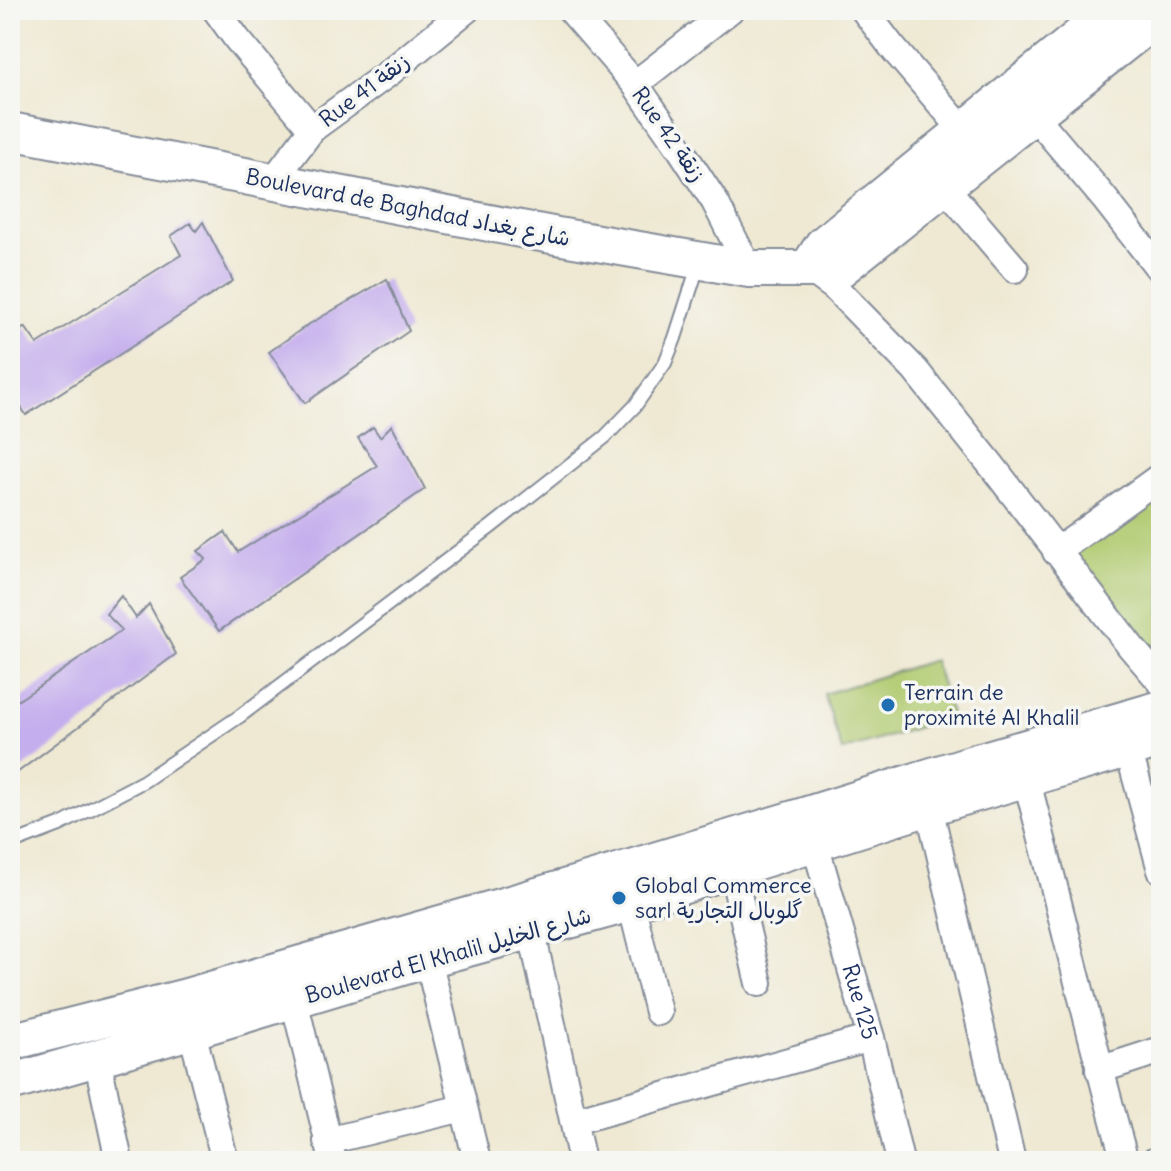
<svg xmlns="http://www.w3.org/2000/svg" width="1171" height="1171" viewBox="0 0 1171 1171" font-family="Delius,'Playpen Sans Arabic',sans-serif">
  <rect width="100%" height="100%" fill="#f6f6f2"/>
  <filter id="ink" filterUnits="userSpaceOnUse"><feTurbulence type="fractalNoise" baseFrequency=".0125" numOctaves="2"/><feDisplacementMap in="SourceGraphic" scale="16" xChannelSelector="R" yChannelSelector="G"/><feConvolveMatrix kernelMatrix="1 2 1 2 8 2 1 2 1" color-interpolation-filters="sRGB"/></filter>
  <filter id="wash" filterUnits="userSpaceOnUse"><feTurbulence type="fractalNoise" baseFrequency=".006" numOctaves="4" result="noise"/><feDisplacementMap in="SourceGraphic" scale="32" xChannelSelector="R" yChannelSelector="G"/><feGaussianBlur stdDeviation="1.8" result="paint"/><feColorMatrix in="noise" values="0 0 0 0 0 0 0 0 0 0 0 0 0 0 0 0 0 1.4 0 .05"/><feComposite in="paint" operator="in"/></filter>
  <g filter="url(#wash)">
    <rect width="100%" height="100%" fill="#efe9d3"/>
    <path fill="#b0ca70" stroke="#667c67" stroke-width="2" d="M 1161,478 L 1161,665 L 1060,554 Z
      M 934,660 L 952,717 L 842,751 L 824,694 Z"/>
    <g id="blocks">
      <path fill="#c5aeed" d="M 203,222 L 233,281 L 26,415 L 10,390 L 10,338 L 25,327 L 37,344 L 181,255 L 171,236 L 190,223 L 196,231 Z
        M 387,279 L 409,331 L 305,403 L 269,352 L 306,326 Z
        M 392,425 L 425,489 L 219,631 L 180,577 L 206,559 L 198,551 L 225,532 L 238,552 L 377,466 L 358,438 L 373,427 L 380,437 Z
        M 121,596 L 136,618 L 149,604 L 176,654 L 10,778 L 10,706 L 122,630 L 106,614 Z"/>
    </g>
  </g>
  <g filter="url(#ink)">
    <use href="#blocks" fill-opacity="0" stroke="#858c98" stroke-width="2"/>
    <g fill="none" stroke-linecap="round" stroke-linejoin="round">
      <defs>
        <path id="lane" d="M 10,844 L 60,825 L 144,781 L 240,716 L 492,526 L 605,437 L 635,406 L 665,363 L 675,338 L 699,263"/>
        <g id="street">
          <path d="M 216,10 L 237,39 L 312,129"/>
          <path d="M 571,10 L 635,84 L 679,147 L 715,202 L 749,269"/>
          <path d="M 864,10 L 892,47 L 974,143"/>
          <path d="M 635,84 L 730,10"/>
          <path d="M 1023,102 L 1104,198 L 1161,271"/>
          <path d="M 273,181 L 312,129 L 390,72 L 466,10"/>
          <path d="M 944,186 L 1015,269"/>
          <path d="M 808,268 L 834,287 L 915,370 L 992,466 L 1131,647 L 1161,682"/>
          <path d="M 1056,552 L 1161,476"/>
          <path d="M 1128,748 L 1161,870"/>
          <path d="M 1026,778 C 1060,905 1089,1034 1125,1161"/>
          <path d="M 929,807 L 1012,1161"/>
          <path id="s1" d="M 815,844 L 871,1038 L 900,1161"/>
          <path d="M 732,869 L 759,983"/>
          <path d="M 631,903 L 658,1012"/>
          <path d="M 528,915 L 582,1161"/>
          <path d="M 428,959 L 477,1161"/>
          <path d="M 294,1000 L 333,1161"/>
          <path d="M 188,1016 L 225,1161"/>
          <path d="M 97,1058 L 119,1161"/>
          <path d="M 1099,1070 L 1161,1050"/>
          <path d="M 574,1121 L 871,1038"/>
          <path d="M 327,1141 L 463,1108"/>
          <path d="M 1155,1161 L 1161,1159"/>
        </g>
        <path id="secondary" d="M 10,131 L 557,236 L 749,269 L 840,269 L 1161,14
          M 808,268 L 823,245 L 1112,10
          M 10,1042 L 183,998 L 524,900 L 804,816 L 977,762 L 1161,709
          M 10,1083 L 193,1030 L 428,959 L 631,903 L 732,869 L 929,807 L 1161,739"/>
      </defs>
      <use href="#lane" stroke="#858c98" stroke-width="16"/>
      <use href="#street" stroke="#858c98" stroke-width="30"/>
      <use href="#secondary" stroke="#858c98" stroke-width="40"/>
      <use href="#lane" stroke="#fff" stroke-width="12"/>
      <use href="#street" stroke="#fff" stroke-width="26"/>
      <use href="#secondary" stroke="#fff" stroke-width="36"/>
    </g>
  </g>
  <g fill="#1f6fb2" stroke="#f6f6f2" stroke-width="3">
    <circle cx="888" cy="705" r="8"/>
    <circle cx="619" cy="898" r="8"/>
  </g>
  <g text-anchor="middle" stroke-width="7" stroke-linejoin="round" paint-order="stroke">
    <g font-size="22" fill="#1b2f5e" stroke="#f6f6f2">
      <text transform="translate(364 90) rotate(-37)" y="8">Rue 41 زنقة</text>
      <text transform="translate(669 134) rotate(55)" y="8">Rue 42 زنقة</text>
      <text transform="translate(408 207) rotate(11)" y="8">Boulevard de Baghdad شارع بغداد</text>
      <text transform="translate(448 955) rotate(-16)" y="8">Boulevard El Khalil شارع الخليل</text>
      <text dy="8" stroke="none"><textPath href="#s1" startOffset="164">Rue 125</textPath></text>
    </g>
    <g font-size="22" fill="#1b2f5e" stroke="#f6f6f2" text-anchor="start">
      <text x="904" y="700">Terrain de<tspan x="904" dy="25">proximité Al Khalil</tspan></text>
      <text x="635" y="893">Global Commerce<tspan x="635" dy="25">sarl گلوبال التجارية</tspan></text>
    </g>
  </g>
  <rect width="1171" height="1171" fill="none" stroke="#f6f6f2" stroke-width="40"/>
</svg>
